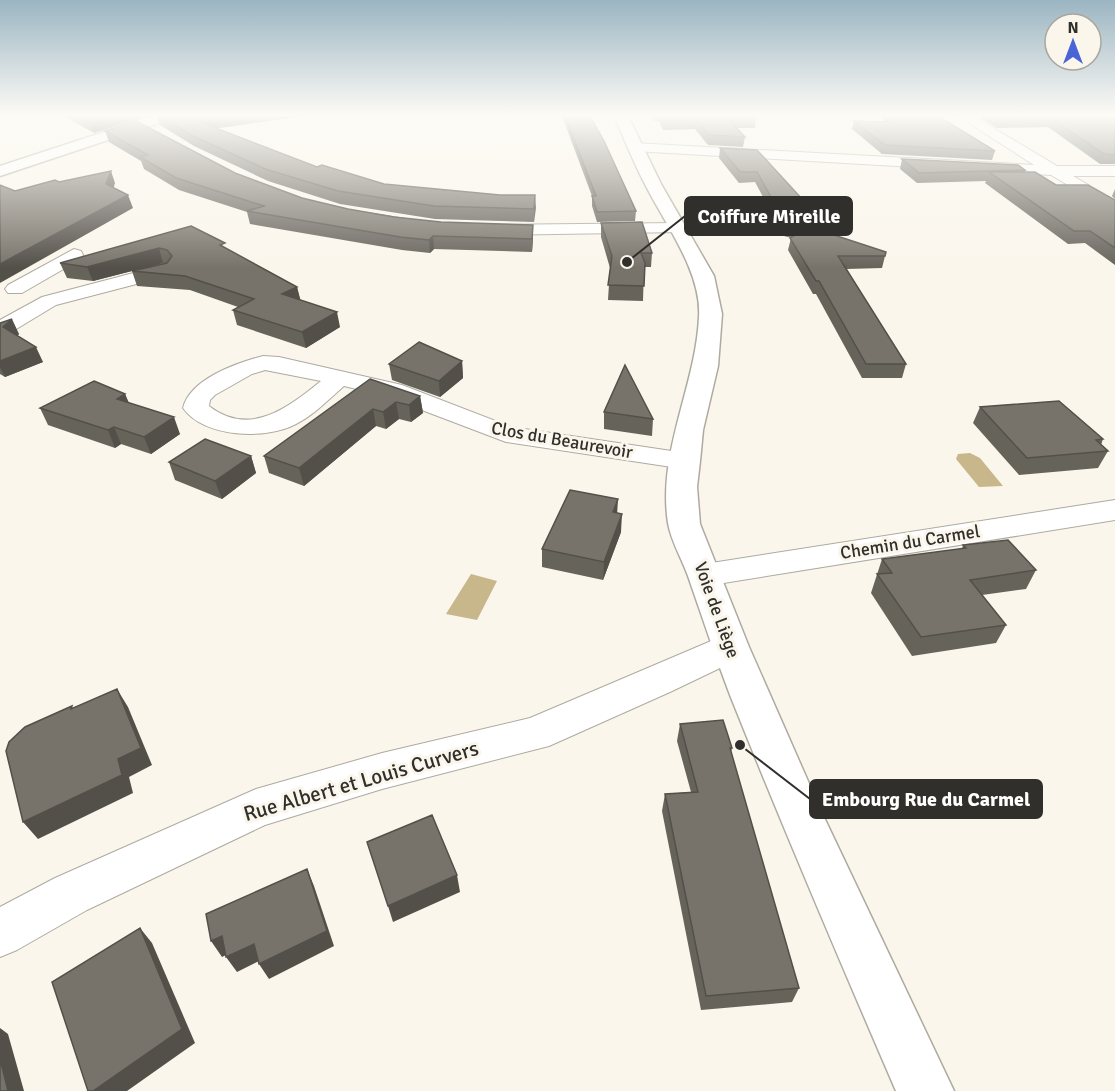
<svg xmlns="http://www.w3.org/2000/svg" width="1115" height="1091" viewBox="0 0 1115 1091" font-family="Signika,sans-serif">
  <rect width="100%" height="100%" fill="#faf6ec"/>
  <path fill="#c8b78a" d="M 970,453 L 980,458 L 1003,486 L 979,487 L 956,459 L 958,454 Z
    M 471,574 L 497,581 L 477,620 L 446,614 Z"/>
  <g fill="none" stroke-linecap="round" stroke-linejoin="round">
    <defs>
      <path id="minor" d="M 958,116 L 973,116 L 1057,166 L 1115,166 L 1115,176 L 1073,176 L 1115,201 L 1115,213 L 1051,175 L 634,151 L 627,147 L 634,143 L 1034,165 Z
        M 677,223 L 683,224 L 686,228 L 683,232 L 489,235 L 483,234 L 480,230 L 483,226 L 489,225 Z
        M 74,249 L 81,251 L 83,255 L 81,259 L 22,293 L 8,293 L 5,289 L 8,285 Z
        M 164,265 L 171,267 L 174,271 L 171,275 L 56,305 L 8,334 L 0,336 L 0,320 L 42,297 Z
        M 263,356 L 279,357 L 402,385 L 511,427 L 685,453 L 695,455 L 699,461 L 695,467 L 685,469 L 506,442 L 385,396 L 344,386 C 329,399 314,415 296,424 C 266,440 204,438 183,408 C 190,379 236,363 263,356 ZM 265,370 L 321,381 C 289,407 250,438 209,406 L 210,400 L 215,395 L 252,374 Z
        M 1115,500 L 1115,520 L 705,586 L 693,583 L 689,575 L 693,567 L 705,564 Z
        M 730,633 L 743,637 L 748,647 L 743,657 L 670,692 L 549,746 L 382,789 L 265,825 L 87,910 L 17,950 L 0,957 L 0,907 L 55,878 L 256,789 L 382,753 L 530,718 Z"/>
      <path id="tertiary" d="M 153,116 L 173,116 L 171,119 L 0,176 L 0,166 Z
        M 614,116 L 628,116 L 661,184 L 714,276 L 722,314 L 718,366 L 703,430 L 700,461 L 697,487 L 700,524 L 749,647 L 822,813 L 954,1091 L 896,1091 C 839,959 783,828 730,695 C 715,656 702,616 688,576 C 682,559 671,541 668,523 C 657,452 696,386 699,317 C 702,273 666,225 647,188 C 634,164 625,140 614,116 Z"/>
    </defs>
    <use href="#minor" stroke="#aeaaa0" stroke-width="2"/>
    <use href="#tertiary" stroke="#aeaaa0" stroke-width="3"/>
    <use href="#minor" fill="#fff" fill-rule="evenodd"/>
    <use href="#tertiary" fill="#fff" fill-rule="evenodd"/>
  </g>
  <path fill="#66635b" d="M 64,116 L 147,116 L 94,133 Z
    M 157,116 L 302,116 L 216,128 L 317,167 L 384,184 L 500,195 L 535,195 L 534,222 L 435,219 L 340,204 L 268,181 L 194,146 L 160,125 Z
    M 562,116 L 590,116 L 636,211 L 635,221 L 597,222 L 592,206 L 592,196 Z
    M 651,116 L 750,116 L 756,118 L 755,128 L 737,128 L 745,137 L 743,147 L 708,145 L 695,129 L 663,130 L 659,121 L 654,121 Z
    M 882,116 L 938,116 L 995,151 L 992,160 L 882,154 L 852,129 L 854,121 L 884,122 Z
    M 982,116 L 1115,116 L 1115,164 L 1100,164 L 1048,127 L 997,128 L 982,119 Z
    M 105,131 L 235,173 L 302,198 L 348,209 L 533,238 L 532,252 L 434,249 L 430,253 L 402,250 L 250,224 L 247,212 L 179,190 L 144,169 L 141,161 L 109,142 Z
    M 720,148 L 757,150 L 831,234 L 885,256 L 882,268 L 846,269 L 906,364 L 902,378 L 862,378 L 816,294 L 813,294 L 788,250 L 791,238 L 784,236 L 755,182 L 739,183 L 719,158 Z
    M 902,159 L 1025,170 L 1025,172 L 1056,185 L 1115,200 L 1115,265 L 1085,243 L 1068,244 L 985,183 L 986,181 L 917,183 L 900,169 Z
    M 1115,189 L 1115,199 L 1112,196 Z
    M 601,223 L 652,253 L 651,267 L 644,267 L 643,301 L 608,300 L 610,268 L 601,237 Z
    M 191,226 L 226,248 L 297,287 L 300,300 L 340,327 L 306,348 L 237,325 L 233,310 L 238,307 L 190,290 L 137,286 L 132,271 L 164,263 L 163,263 L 93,281 L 67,278 L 60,263 Z
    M 0,323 L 19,334 L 17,336 L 43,362 L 5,377 L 0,374 Z
    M 462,361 L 463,378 L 440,397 L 392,380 L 389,364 Z
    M 370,379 L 420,396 L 423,413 L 411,422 L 399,419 L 386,429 L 376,426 L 304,486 L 269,473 L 264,456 Z
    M 125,394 L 129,403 L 180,434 L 151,454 L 121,444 L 115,448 L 48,425 L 40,408 Z
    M 980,407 L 1103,439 L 1101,445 L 1108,451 L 1098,468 L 1019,475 L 973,423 Z
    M 604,412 L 653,419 L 652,436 L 604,429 Z
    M 251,456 L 256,473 L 222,499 L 175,480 L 169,462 Z
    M 617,513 L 621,532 L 603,580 L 542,567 L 542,549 Z
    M 963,545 L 1036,570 L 1026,589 L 982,595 L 1006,625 L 996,643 L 912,656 L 871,593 L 882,559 L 962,549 Z
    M 680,724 L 732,748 L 731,752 L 799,988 L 792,1002 L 701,1010 L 662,811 L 665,794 L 691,792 L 677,741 Z"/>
  <path fill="#53504a" d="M 110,116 L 147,116 L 94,133 L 90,122 Z
    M 225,116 L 302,116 L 198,131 L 195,120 Z
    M 111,171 L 115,183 L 111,197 L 106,184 Z
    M 128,195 L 133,208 L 0,283 L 0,264 Z
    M 535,195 L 536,208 L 534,222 L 534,209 Z
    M 533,225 L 533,238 L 532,252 L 532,239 Z
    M 433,236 L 434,249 L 430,253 L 429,240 Z
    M 159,248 L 163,263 L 93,281 L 87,267 Z
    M 297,287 L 301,302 L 282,294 Z
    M 337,312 L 340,327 L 306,348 L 302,332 Z
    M 12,319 L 19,334 L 10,343 L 3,327 Z
    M 36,347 L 43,362 L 5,377 L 0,367 L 0,361 Z
    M 462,361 L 463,378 L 440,397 L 439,381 Z
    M 125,394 L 132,411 L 117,399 Z
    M 420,396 L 423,413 L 411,422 L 409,405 Z
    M 396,402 L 399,419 L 386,429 L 383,412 Z
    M 373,409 L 376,426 L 304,486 L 299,468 Z
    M 174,417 L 180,434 L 151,454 L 144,437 Z
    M 114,427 L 121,444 L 115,448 L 108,430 Z
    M 251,456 L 256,473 L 222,499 L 215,481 Z
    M 618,499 L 617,516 L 613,512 Z
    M 622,514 L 621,532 L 603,580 L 604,562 Z
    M 117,689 L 128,707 L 152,765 L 129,777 L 133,793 L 38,839 L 23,822 L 118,759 Z
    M 307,869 L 314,886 L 334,946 L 269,979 L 259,964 Z
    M 457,875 L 460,892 L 393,922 L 388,906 Z
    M 140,928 L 152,943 L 195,1043 L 127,1091 L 93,1091 Z
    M 222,936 L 232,952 L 222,957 L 211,941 Z
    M 254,944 L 263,959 L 237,972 L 226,957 Z
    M 0,1028 L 8,1034 L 24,1091 L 8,1091 L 0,1059 Z"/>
  <path fill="#77736a" stroke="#53504a" stroke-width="1.5" d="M 78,116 L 110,116 L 90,122 Z
    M 158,116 L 225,116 L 195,120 L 317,167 L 322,165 L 384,184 L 500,195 L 535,195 L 534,209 L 434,206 L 338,191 L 265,169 L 191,135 Z
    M 565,116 L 590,116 L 604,141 L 636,211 L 597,212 L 592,196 L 596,196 Z
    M 661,116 L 750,116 L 756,118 L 728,119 L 745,137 L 709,135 L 696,119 L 664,120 Z
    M 887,116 L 938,116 L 995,151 L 885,145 L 854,121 L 889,122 Z
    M 994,116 L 1115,116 L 1115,155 L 1104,154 L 1051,118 L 1000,119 Z
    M 136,121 L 235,173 L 302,198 L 348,209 L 394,217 L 441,222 L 533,225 L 532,239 L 433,236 L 429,240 L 400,237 L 247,211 L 264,206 L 176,178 L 140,157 L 148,155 L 105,131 Z
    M 720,148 L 757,150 L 803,200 L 809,200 L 831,234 L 886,252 L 885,256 L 838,256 L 906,364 L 866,364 L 819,281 L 816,281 L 790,238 L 804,230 L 786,224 L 757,172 L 740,172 Z
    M 902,159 L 1018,165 L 1025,170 L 919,173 Z
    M 111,171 L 106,184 L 128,195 L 0,264 L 0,185 L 15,191 L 55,180 L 59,182 Z
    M 989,172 L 1035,172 L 1056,185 L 1088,185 L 1115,200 L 1115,248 L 1090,231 L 1074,231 Z
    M 642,222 L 652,253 L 641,253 L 645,263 L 644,286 L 608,285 L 612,256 L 601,223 Z
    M 191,226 L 225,243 L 220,245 L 297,287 L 282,294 L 337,312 L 302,332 L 233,310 L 254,299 L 185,276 L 132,271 L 167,263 L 172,256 L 167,250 L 159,248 L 87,267 L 60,263 Z
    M 12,319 L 3,327 L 36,347 L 0,361 L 0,323 Z
    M 419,342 L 462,361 L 439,381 L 389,364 Z
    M 625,365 L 653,419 L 604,412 Z
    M 370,379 L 420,396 L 409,405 L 396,402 L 383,412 L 373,409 L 299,468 L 264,456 Z
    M 94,381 L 125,394 L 117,399 L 174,417 L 144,437 L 114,427 L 108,430 L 40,408 Z
    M 1059,401 L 1103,439 L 1096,440 L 1108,451 L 1027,458 L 980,407 Z
    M 205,439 L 251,456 L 215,481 L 169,462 Z
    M 570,490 L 618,499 L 613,512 L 622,514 L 604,562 L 542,549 Z
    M 1008,540 L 1036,570 L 970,580 L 1006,625 L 921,637 L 877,574 L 892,573 L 882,559 L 966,548 L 963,545 Z
    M 117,689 L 141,748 L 118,759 L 122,775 L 23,822 L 6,751 L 9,742 L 25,727 L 72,706 L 71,709 Z
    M 723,720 L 732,748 L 730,748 L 799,988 L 706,996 L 665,794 L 698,792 L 680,724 Z
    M 432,815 L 457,875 L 388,906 L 367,842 Z
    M 307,869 L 327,931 L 259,964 L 254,944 L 226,957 L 222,936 L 211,941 L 206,914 Z
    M 140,928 L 182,1029 L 93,1091 L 88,1091 L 52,982 Z
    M 0,1059 L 8,1091 L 0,1091 Z"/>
  <linearGradient id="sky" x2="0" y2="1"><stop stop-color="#9bb5c2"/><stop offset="0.43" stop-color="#fdfbf6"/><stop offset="1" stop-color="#fdfbf6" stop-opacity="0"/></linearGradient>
  <rect width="1115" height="268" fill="url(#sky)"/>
  <g text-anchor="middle" stroke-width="6" stroke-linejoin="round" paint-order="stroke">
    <g font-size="18" fill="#312f2b" stroke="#faf6ec">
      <text transform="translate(562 440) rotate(10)" y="6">Clos du Beaurevoir</text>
      <text transform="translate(910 542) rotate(-9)" y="6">Chemin du Carmel</text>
      <text transform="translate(717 610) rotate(70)" y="6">Voie de Liège</text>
    </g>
    <g font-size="21" fill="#312f2b" stroke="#faf6ec">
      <text transform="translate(361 781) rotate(-16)" y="7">Rue Albert et Louis Curvers</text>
    </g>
  </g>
  <path fill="none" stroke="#312f2b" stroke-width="2" d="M627 262L685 216M740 745L810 799"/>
  <g fill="#312f2b" stroke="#faf6ec" stroke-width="2">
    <circle cx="627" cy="262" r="6"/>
    <circle cx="740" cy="745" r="6"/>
  </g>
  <g fill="#312f2b" stroke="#312f2b" stroke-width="2">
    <rect x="685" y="197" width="167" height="38" rx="6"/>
    <rect x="810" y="780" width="232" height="38" rx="6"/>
  </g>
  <g font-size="20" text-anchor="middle" font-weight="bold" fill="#fff">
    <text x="769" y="223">Coiffure Mireille</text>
    <text x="926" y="806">Embourg Rue du Carmel</text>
  </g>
  <g transform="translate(1073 42)"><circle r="28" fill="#faf6ec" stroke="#aaa69f" stroke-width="1.5"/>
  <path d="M0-4.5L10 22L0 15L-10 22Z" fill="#4864d7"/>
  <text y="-9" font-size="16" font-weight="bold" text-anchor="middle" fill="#312f2b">N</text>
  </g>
</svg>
